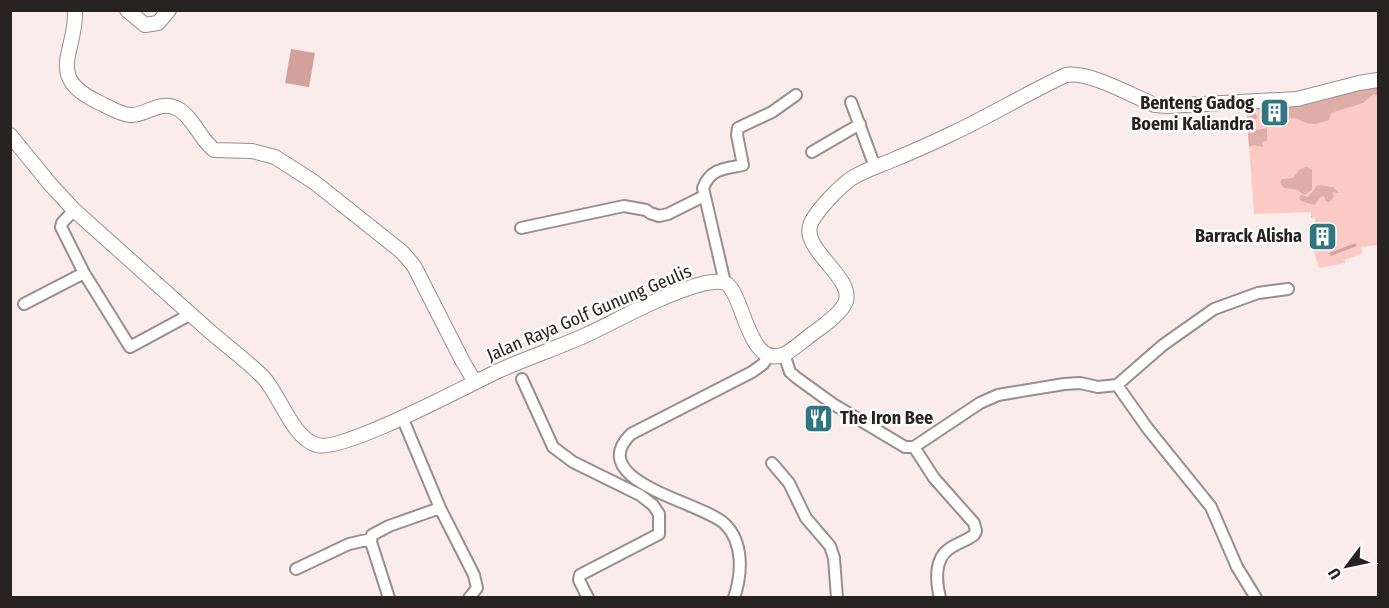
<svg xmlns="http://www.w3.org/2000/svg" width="1389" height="608" viewBox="0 0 1389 608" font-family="'Fira Sans Condensed',sans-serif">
  <rect width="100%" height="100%" fill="#f9ecea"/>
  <path fill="#fbcac4" d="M 1378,86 L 1378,245 L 1361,247 L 1363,253 L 1345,260 L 1345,263 L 1319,268 L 1314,253 L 1315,218 L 1311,218 L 1311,212 L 1254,214 L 1246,105 L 1292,106 Z"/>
  <path fill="#dfada7" d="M 1378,86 L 1378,97 L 1374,94 L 1363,103 L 1331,113 L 1329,120 L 1316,124 L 1306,123 L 1295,118 L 1287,119 L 1277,106 C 1311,109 1345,92 1378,86 Z
    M 1246,105 L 1254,107 L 1257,118 L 1250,122 L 1257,130 L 1267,128 L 1267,141 L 1262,142 L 1263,147 L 1253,145 L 1249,147 Z
    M 1306,167 L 1312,169 L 1312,190 L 1304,195 L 1298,190 L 1284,188 L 1280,183 L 1282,179 L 1293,178 L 1300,169 Z
    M 1318,185 L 1333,187 L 1339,193 L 1332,192 L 1334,197 L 1329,202 L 1326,201 L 1324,196 L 1321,197 L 1314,205 L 1301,201 L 1299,198 L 1301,195 L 1308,197 Z"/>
  <path fill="#d2a19b" d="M 291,49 L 315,53 L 309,87 L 285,83 Z"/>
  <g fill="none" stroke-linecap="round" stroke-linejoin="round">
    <path stroke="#d2a19b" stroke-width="3" d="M 1331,254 L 1355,245"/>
    <defs>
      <path id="street" d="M 851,102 L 875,167
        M 812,152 L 860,124
        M 74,210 L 62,223 L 61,227 L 84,273 L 130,347 L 191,314
        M 521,228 L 624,206 L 646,210 L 650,213 L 659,216 L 668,214 L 704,196
        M 725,283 L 703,188 C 711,168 724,169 743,165 L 737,135 L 738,128 L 772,112 L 796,95
        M 24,304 L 84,273
        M 784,354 L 790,372 L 797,378 L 833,404 L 905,447 L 914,447 L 934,478 L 974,523 L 976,531 L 974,535 C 966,541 957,543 949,549 C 934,559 936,582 940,598
        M 522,379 L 553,447 L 573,462 L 640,495 L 653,505 L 659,514 L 659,534 L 580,575 L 579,580 L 588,598
        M 1117,385 L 1148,429 L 1211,507 L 1237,567 L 1256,598
        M 402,417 L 440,508 L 474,575 L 477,588 L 469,598
        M 914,447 L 980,403 L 998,395 L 1064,384 L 1080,383 L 1098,387 L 1117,385 L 1163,345 L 1214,309 L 1258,293 L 1288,289
        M 772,463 L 789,483 L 806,518 L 830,546 L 834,558 L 837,598
        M 296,569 L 349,544 L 371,539
        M 389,598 L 371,542 L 372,535 L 389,526 L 440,508
        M 734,598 C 742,574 744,543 725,524 C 702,502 583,481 631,434 L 752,372 L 763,364 L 770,354"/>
      <path id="secondary" d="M 75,10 C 77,51 45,76 96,101 C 105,105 119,114 130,115 C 146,116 159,99 178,109 C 192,116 201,140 214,150 L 252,151 L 275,157 L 314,182 L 402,252 L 414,266 L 463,362 L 475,382
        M 127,10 L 145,25 L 158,23 L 169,10
        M 10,135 L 50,184 L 74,210 C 118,249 162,289 206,328 C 225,345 245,359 263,377 C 280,395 292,438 317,445 C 342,453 468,385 498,371 C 527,358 557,348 586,335 C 622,318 660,296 698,285 C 706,283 717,280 725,283 C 744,291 747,371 785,354 C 794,349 804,340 812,334 C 823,326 842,313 846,301 C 853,276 799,248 811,223 C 817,210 839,187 852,178 C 865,170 881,165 895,159 C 914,151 933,143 951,134 C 990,116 1027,93 1066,75 C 1090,71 1132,96 1155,105 L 1167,106 L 1297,99 L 1359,83 L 1378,80"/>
    </defs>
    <use href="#street" stroke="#998e8c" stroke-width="14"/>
    <use href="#secondary" stroke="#998e8c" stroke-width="16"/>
    <use href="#street" stroke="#fff" stroke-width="10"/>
    <use href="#secondary" stroke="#fff" stroke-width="14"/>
  </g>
  <defs>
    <symbol id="building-square" viewBox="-11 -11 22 22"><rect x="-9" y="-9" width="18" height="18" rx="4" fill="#2f7681" stroke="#fefcfb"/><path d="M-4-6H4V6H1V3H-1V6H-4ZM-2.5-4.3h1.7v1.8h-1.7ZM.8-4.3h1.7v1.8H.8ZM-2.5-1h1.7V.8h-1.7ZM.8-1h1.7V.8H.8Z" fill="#fff"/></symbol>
    <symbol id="restaurant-square" viewBox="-11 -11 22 22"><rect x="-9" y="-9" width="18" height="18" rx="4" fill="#2f7681" stroke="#fefcfb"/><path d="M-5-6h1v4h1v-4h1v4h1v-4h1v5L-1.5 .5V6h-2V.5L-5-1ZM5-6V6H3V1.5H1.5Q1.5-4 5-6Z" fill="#fff"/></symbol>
  </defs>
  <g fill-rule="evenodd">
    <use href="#building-square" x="1258" y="96" width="33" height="33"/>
    <use href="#building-square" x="1306" y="220" width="33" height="33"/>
    <use href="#restaurant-square" x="802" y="402" width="33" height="33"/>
  </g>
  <g text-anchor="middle" stroke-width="5" stroke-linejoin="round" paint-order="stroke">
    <g font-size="18" font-weight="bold" fill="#282323" stroke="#fefcfb" text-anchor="end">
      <text x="1254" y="109">Benteng Gadog<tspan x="1254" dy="21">Boemi Kaliandra</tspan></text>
      <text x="1302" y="242">Barrack Alisha</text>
      <text x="840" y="424" text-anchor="start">The Iron Bee</text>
    </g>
    <g font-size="18" fill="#282323" stroke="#fefcfb">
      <text transform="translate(589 313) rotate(-23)" y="6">Jalan Raya Golf Gunung Geulis</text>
    </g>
  </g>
  <rect width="1389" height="608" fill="none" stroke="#282323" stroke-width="24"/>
  <g transform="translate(1347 566) rotate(238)" stroke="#fefcfb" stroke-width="4.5" paint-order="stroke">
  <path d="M0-4.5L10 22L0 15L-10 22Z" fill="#282323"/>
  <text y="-9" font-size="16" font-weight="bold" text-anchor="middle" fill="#282323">U</text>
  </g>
</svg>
